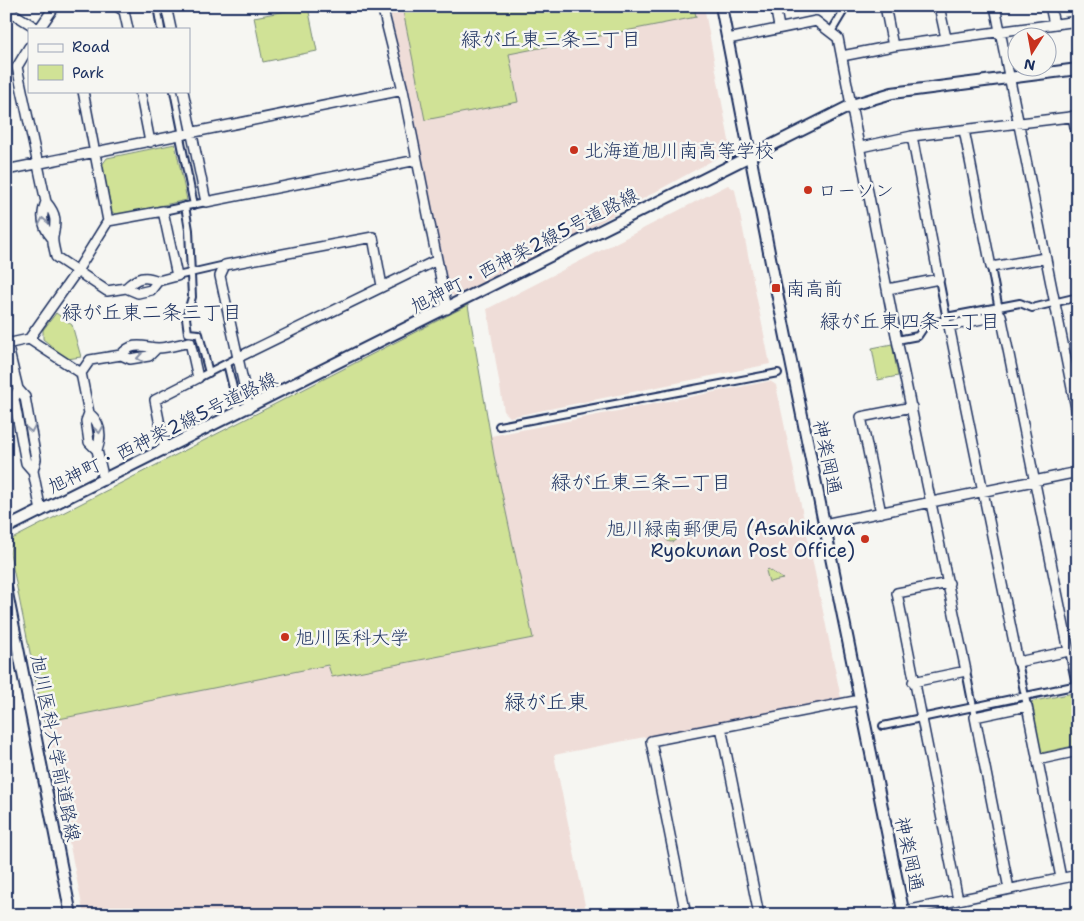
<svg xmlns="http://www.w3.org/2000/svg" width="1084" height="921" viewBox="0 0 1084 921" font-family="'Shantell Sans','Klee One',sans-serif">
  <rect width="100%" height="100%" fill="#f6f6f2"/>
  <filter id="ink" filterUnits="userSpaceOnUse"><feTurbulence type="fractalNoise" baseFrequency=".02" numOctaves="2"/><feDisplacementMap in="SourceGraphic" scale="10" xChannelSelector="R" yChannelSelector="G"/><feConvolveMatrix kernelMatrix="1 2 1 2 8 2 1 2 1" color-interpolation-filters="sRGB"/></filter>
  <g filter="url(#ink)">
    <path fill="#efddd8" d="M 389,6 L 704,6 L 730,146 L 726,153 L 461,299 L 450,294 Z
      M 728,185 L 735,190 L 770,364 L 510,417 L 504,411 L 487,309 Z
      M 770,381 L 776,385 L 841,698 L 554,755 L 587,915 L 84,915 L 10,553 L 12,539 L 491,436 Z"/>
    <path fill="#d0e296" stroke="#76887a" d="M 402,6 L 694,6 L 696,17 L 509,54 L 518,102 L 425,120 Z
      M 308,7 L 317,51 L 263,62 L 254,17 Z
      M 175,144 L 187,200 L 117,215 L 112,212 L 102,165 L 107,158 Z
      M 468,305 L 494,456 L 533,638 L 332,677 L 328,665 L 44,722 L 10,553 L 12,539 Z
      M 56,313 L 72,325 L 81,357 L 67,359 L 43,339 L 43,330 Z
      M 892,344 L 898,376 L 878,380 L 872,348 Z
      M665 536a6 6 0 1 1 12 0a6 6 0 1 1-12 0Z
      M 768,569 L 783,579 L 769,582 L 766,571 Z
      M 1078,692 L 1078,745 L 1041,753 L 1030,702 Z"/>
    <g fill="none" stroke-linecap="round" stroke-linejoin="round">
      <defs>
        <path id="pedestrian" d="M 157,6 L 161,29
          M 831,32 L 843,12 L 837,8 L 838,6
          M 174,91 L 183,136
          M 180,137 L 194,205
          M 185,206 L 189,230 L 192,297 L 186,318 L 188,333 L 199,334 L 209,373
          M 163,211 L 206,202
          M 991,267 L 999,310
          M 177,276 L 225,265
          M 939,279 L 947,320
          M 897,340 L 918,336 L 926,324 L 942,321 L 946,317 L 1020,303 L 1032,308 L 1078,297
          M 227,363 L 239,413
          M 198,378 L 239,357
          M 499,426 L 778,373
          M 1069,651 L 1076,685
          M 1018,662 L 1027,706
          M 966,671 L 975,717
          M 883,726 L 1078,685"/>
        <path id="minor" d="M 117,6 L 124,11 L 128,29
          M 166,6 L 171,29
          M 382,6 L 403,90 L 447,309
          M 775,6 L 779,27
          M 885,6 L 893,46
          M 939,6 L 946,38
          M 995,6 L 1078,418
          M 1050,6 L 1054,24
          M 6,9 L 38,29
          M 39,29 L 55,6
          M 728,39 L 816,21 L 838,38 L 897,340 L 966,671 L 913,682
          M 29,47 L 17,67 L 46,202 C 57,215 56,221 53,237 C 52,243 55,251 56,257 L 107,291 L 126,288 L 138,293 L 151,290 L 158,281 L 177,276 L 163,211 L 108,221
          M 842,56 L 893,46 L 1078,21
          M 140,91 L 150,142
          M 183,91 L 206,202 L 417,160
          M 1073,116 L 1078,142
          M 964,130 L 991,267 L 1045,258
          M 861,147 L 912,136 L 1078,116
          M 6,170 L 403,90
          M 46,202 C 40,216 42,227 52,238
          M 126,288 C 137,277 145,275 158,281
          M 888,289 L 939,279 L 912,136
          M 1001,315 L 1069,651 L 1018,662 L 949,326 Z
          M 6,339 L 18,389 L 25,397 L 36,459 L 33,471 L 41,511
          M 29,339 L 81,373 L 89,413 L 86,421 L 89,442 L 97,450 L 104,480
          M 6,344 L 29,339 L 77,271 L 108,221 L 83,91
          M 121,355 C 133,341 143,347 158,348 C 168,348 180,344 190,342 L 198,378 L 155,400 L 165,450
          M 239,357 L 437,260
          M 81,373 L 90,360 L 121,355 L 130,359 L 149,356 L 157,348
          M 18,389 L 14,399 L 26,463 L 33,471
          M 249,408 L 220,276 L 225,265 L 373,237 L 382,286
          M 89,413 C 101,423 102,436 97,450
          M 881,513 L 861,417 L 912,407
          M 824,524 L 1078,472
          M 949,583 L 897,593 L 958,900
          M 721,727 L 759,915
          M 1037,760 L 1078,751
          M 1009,889 L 975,717 L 1027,706 L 1061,878
          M 686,915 L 651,741 L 860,700
          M 886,915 L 1078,875"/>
        <path id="tertiary" d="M 721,6 L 776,288 L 904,915
          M 6,528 L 852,105 L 892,93 L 1078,69
          M 6,588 L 71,915"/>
      </defs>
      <use href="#pedestrian" stroke="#1b2f5e" stroke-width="10"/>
      <use href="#minor" stroke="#1b2f5e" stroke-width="12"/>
      <use href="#tertiary" stroke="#1b2f5e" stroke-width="14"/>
      <use href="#pedestrian" stroke="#f6f6f2" stroke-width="6"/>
      <use href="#minor" stroke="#f6f6f2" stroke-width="9"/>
      <use href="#tertiary" stroke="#f6f6f2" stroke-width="10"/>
    </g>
    <defs><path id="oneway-chevron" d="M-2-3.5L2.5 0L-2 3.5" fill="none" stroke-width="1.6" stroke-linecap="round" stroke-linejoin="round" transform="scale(1.25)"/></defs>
    <g stroke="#8892a8">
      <use href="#oneway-chevron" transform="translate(43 221) rotate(-101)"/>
      <use href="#oneway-chevron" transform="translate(140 358) rotate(171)"/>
      <use href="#oneway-chevron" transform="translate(31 429) rotate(79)"/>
      <use href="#oneway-chevron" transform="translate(99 430) rotate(81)"/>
    </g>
  </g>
  <g fill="#c8321e" stroke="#f6f6f2" stroke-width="2">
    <circle cx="574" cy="150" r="5"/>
    <circle cx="808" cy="190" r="5"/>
    <rect x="771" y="283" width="10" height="10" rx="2.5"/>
    <circle cx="865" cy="539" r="5"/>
    <circle cx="285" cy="637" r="5"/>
  </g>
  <g text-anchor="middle" stroke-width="5" stroke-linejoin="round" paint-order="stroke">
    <g font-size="19" fill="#1b2f5e" stroke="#f6f6f2" text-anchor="start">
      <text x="584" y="157">北海道旭川南高等学校</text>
      <text x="818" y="197">ローソン</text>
      <text x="786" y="295">南高前</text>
      <text x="855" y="535" text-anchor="end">旭川緑南郵便局 (Asahikawa<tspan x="855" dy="22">Ryokunan Post Office)</tspan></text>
      <text x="295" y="644">旭川医科大学</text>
    </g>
    <g font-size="19" fill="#1b2f5e" stroke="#f6f6f2">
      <text transform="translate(524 250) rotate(-27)" y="7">旭神町・西神楽2線5号道路線</text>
      <text transform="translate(162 432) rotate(-26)" y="7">旭神町・西神楽2線5号道路線</text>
      <text transform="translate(828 457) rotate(78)" y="7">神楽岡通</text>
      <text transform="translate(56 748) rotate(79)" y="7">旭川医科大学前道路線</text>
      <text transform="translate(910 854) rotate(78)" y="7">神楽岡通</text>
    </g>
    <g font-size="20" fill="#1b2f5e" stroke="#f6f6f2">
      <text x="551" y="46">緑が丘東三条三丁目</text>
      <text x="152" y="319">緑が丘東二条三丁目</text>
      <text x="910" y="328">緑が丘東四条二丁目</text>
      <text x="641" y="489">緑が丘東三条二丁目</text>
    </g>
    <g font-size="21" fill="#1b2f5e" stroke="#f6f6f2">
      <text x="546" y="709">緑が丘東</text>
    </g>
  </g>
  <rect width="1084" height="921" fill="none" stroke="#f6f6f2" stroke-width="25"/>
  <rect x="12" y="12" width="1059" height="896" fill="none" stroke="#1b2f5e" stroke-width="2" filter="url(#ink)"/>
  <rect x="28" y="28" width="162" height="65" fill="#f6f6f2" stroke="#9ea6b7"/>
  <rect x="38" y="44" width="25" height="8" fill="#f6f6f2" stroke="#9ea6b7"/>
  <text x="72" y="52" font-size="15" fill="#1b2f5e">Road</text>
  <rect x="38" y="65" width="25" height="15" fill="#d0e296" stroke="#9ea6b7"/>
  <text x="72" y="78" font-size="15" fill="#1b2f5e">Park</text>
  <g transform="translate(1032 52) rotate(191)"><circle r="24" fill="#f6f6f2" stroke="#9ea6b7"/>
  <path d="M0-4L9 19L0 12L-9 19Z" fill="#c8321e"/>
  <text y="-8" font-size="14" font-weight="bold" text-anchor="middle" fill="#1b2f5e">N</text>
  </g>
</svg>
